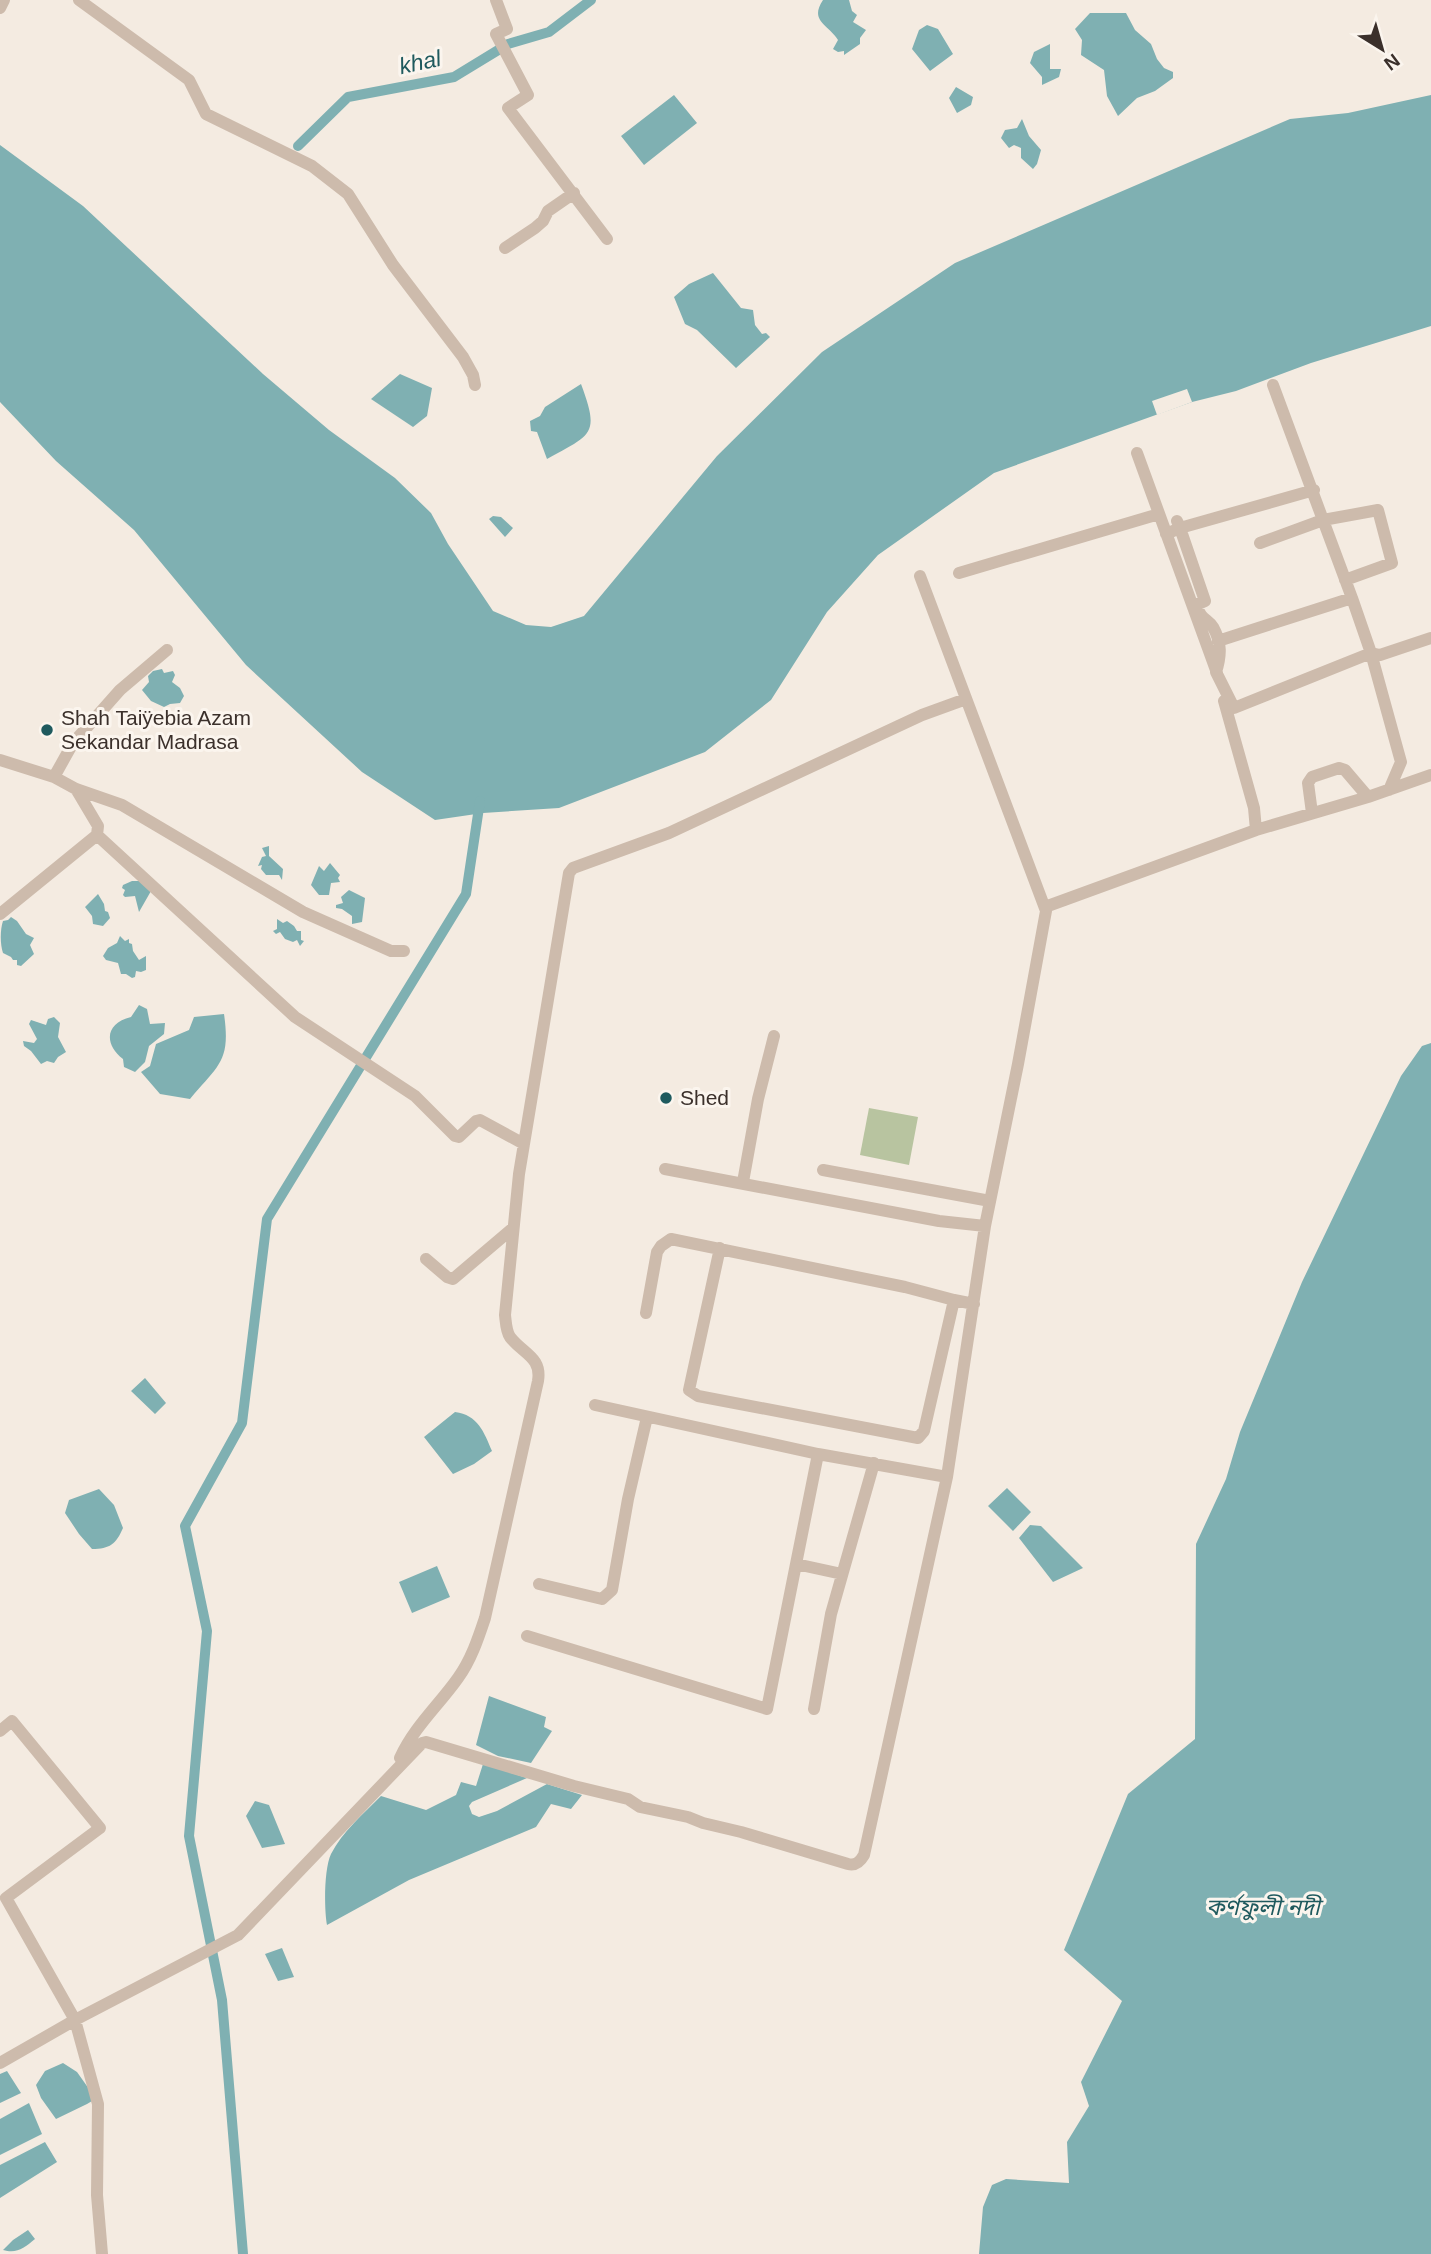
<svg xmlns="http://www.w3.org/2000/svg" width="1431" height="2254" viewBox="0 0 1431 2254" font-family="Arial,'Noto Sans Bengali',sans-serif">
  <rect width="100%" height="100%" fill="#f4ebe1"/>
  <path fill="#b8c4a0" d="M 869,1108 L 918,1117 L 909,1165 L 860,1155 Z"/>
  <path fill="#7fb0b2" d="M 823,0 L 849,0 L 852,11 L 857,15 L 853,22 L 866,30 L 860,38 L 860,44 L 844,55 L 844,51 L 838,52 L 833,49 L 838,40 C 828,24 809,21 823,0 Z
    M 1090,13 L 1126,13 L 1135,30 L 1151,44 L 1157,59 L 1164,68 L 1173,72 L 1173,78 L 1155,91 L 1137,98 L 1118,116 L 1107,96 L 1104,70 L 1081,55 L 1082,40 L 1075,29 Z
    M 927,25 L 938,29 L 953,54 L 930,71 L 912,49 L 919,30 Z
    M 1050,44 L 1050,69 L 1061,69 L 1059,77 L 1042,85 L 1042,77 L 1030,63 L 1034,52 Z
    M 956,87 L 973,97 L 971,105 L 957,113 L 949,98 Z
    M 674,95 L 697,123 L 644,165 L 621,136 Z
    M 1431,95 L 1431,326 L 1311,363 L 1236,391 L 1192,402 L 994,473 L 878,555 L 827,612 L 771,700 L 705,752 L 559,808 L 483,813 L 435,820 L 362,772 L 246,665 L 134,530 L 56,461 L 0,402 L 0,145 L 83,206 L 263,374 L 329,430 L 395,478 L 431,513 L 448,544 L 493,611 L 526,625 L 551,627 L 584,616 L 717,456 L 822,352 L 955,263 L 1290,119 L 1348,113 Z
    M 1022,119 L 1029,136 L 1041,150 L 1037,164 L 1033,169 L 1021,158 L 1021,148 L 1014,145 L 1009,148 L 1001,138 L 1005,130 L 1017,128 Z
    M 713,273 L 741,308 L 753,310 L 755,325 L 762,334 L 766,333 L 770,337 L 736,368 L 697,330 L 685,324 L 674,297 L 689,284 Z
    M 400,374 L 432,388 L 427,416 L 413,427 L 371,399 Z
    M 581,384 C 600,435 592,434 547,459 L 537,432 L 531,431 L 530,421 L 540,416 L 545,407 Z
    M 493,516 L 501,517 L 513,528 L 505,537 L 489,519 Z
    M 162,669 L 164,673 L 173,671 L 175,675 L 172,682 L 180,688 L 184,696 L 180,703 L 170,704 L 164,707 L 151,701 L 142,690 L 149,682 L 148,676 L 153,671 Z
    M 269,846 L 269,856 L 283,869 L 282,880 L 279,875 L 266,875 L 261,869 L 262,865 L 258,866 L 262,857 L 266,856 L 262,848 Z
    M 330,863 L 340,875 L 338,878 L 340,882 L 331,883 L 329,895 L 319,895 L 311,885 L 319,866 L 324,871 Z
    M 132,881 L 140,881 L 151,891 L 139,912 L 135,896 L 125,897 L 123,895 L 125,890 L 122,888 L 123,885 Z
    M 349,890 L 365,898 L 362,922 L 352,924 L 352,916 L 342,909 L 336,908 L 336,905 L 343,903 L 341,897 Z
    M 98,894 L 104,904 L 105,911 L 108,912 L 110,918 L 103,926 L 93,924 L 92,916 L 85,907 Z
    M 11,917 L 17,921 L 26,934 L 34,938 L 30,945 L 34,954 L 21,966 L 17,965 L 17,960 L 13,960 L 11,957 L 3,953 C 0,944 0,930 3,921 L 8,920 Z
    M 277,919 L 283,923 L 287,921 L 294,926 L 297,931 L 301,931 L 301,940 L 304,941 L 300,946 L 297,940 L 293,942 L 285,939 L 280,932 L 276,934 L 273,931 L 277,929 Z
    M 120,936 L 125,941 L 129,939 L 129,943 L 132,944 L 133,951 L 139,960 L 146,956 L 146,970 L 141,972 L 136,971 L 135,977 L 132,978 L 126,974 L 121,974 L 118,963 L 106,960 L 103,956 L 108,948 L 117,943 Z
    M 139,1005 L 147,1009 L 150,1024 L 165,1023 L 164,1034 L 149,1046 L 145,1062 L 135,1072 L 124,1067 L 123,1059 C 103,1043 106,1023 131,1017 Z
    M 224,1014 C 231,1062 218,1065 190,1099 L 160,1094 L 141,1072 L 150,1066 L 156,1044 L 189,1030 L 194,1017 Z
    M 54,1017 L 60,1023 L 58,1037 L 66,1052 L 58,1057 L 54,1063 L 47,1061 L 41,1064 L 31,1051 L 24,1046 L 23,1041 L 34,1043 L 37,1039 L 29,1024 L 31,1020 L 46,1025 L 48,1019 Z
    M 1431,1043 L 1431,2254 L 979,2254 L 983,2207 L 992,2185 L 1006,2179 L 1069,2183 L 1067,2142 L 1089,2106 L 1081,2082 L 1122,2001 L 1064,1950 L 1128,1794 L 1195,1739 L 1196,1544 L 1226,1479 L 1240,1432 L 1302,1282 L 1401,1076 L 1422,1046 Z
    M 145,1378 L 166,1403 L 155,1414 L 131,1391 Z
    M 455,1412 C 478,1415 484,1432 492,1451 L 474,1464 L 453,1474 L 424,1437 Z
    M 1007,1488 L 1031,1512 L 1013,1531 L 988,1506 Z
    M 99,1489 L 114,1505 L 123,1528 C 116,1544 110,1549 92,1549 L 79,1534 L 65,1513 L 69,1500 Z
    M 1030,1525 L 1041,1526 L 1083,1568 L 1053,1582 L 1019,1538 Z
    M 437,1566 L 450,1597 L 412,1613 L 399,1582 Z
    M 489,1696 L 546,1717 L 544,1727 L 552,1731 L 531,1763 L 498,1756 L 476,1745 Z
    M 483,1764 L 527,1778 L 472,1802 L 469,1806 L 472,1814 L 479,1817 L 497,1811 L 547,1784 L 582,1795 L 571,1809 L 551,1804 L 536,1827 L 409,1880 L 327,1925 C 324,1909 324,1869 331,1854 C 342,1832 364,1813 381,1796 L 426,1810 L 456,1795 L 461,1782 L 476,1786 Z
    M 255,1801 L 269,1805 L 285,1844 L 262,1848 L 246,1816 Z
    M 282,1948 L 294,1977 L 278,1981 L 265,1954 Z
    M 63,2063 L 77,2072 L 94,2096 L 92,2101 L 87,2104 L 56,2119 L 41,2098 L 36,2085 L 45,2071 Z
    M 7,2071 L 21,2093 L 0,2103 L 0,2074 Z
    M 29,2103 L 42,2134 L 0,2155 L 0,2119 Z
    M 45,2142 L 57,2162 L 0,2198 L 0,2165 Z
    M 28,2230 L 35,2239 C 24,2248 17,2254 3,2250 L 13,2240 Z"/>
  <path fill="#f4ebe1" d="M 1187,389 L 1192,402 L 1157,415 L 1152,401 Z"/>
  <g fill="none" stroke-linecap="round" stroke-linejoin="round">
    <path stroke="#7fb0b2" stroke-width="10" d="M 298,146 L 348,97 L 454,77 L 508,44 L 549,32 L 591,0
      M 243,2254 L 222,2000 L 189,1836 L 207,1631 L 185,1526 L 242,1423 L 267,1219 L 466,894 L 480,801"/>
    <path stroke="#cdbbac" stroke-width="12" d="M 79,0 L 189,80 L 206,114 L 312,166 L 348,194 L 393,265 L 463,357 L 473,375 L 475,385
      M 496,0 L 507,29 L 496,34 L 528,95 L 508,108 L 607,239
      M 0,8 L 4,0
      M 505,248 L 535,228 L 543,221 L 548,211 L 574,193
      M 1137,453 L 1217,673
      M 1177,521 L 1180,528 L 1314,490
      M 1166,534 L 1180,528 L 1205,601 L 1196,605 C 1202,621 1207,618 1213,627 C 1222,643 1221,656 1216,672 L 1234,708 L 1371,653 L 1352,598
      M 1260,543 L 1323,520 L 1273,385
      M 959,573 L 1159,514
      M 1218,641 L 1352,598 L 1323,520 L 1378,510 L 1392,563 L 1345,580
      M 1224,701 L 1254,808 L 1256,830
      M 0,760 L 54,777 L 76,789 L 122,805 L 303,912 L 391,951 L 404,951
      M 54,777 L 73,743 L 120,690 L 167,650
      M 76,789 L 98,826 L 97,835 L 295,1017 L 415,1096 L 455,1136 L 459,1137 L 476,1121 L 480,1120 L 524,1144
      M 1389,790 L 1401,762 L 1371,653 L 1380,655 L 1431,638
      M 1312,813 L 1308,783 L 1312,777 L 1339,768 L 1345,770 L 1368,797
      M 1045,907 L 1256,830 L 1368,797 L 1431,775
      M 0,914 L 97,835
      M 665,1169 L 939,1221 L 985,1226
      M 823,1170 L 990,1201
      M 743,1182 L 758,1099 L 774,1036
      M 720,1248 L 689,1390 L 698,1396 L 918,1438 L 924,1431 L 954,1300 L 974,1304
      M 426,1259 L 447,1277 L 453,1279 L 513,1228
      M 646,1313 L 657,1252 L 661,1246 L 671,1239 L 905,1287 L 954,1300
      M 595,1405 L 818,1454 L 947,1477
      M 796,1564 L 842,1574
      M 539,1584 L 602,1599 L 612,1590 L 628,1499 L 647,1417
      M 527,1636 L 767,1709 L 818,1454
      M 814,1709 L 831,1614 L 874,1463
      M 0,1731 L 12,1721 L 100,1828 L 6,1898 L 75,2020 L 98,2104 L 97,2195 L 102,2254
      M 400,1758 C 414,1727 439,1705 458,1678 C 471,1660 478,1639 485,1618 L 538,1381 C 542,1357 523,1354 510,1337 C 506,1331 506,1323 505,1315 L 519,1174 L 569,873 L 573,868 L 669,833 L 922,715 L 966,699
      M 0,2063 L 75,2020 L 238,1935 L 422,1743 L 426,1742 L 574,1786 L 628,1799 L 640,1807 L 688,1817 L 703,1823 L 741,1832 L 848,1864 C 856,1866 860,1862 864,1855 L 947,1477 L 985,1226 L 1018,1064 L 1046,911 L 920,576"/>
  </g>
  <g fill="#1f5a5e" stroke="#fbf5ee" stroke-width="2.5">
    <circle cx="47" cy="730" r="7"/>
    <circle cx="666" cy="1098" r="7"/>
  </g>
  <g text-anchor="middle" stroke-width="6" stroke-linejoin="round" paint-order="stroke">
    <g font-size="21" fill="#3b302b" stroke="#fbf5ee" text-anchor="start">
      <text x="61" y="725">Shah Taiÿebia Azam<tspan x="61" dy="24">Sekandar Madrasa</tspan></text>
      <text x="680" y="1105">Shed</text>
    </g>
    <g font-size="23" font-style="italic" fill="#1f5a5e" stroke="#fbf5ee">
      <text transform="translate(420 62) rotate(-12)" y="8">khal</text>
      <text x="1263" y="1915">কর্ণফুলী নদী</text>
    </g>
  </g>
  <g transform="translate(1382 49) rotate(143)" stroke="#fbf5ee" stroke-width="5" paint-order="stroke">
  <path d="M0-5L12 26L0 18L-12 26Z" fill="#3b302b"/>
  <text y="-10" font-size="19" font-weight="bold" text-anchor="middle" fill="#3b302b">N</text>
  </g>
</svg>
